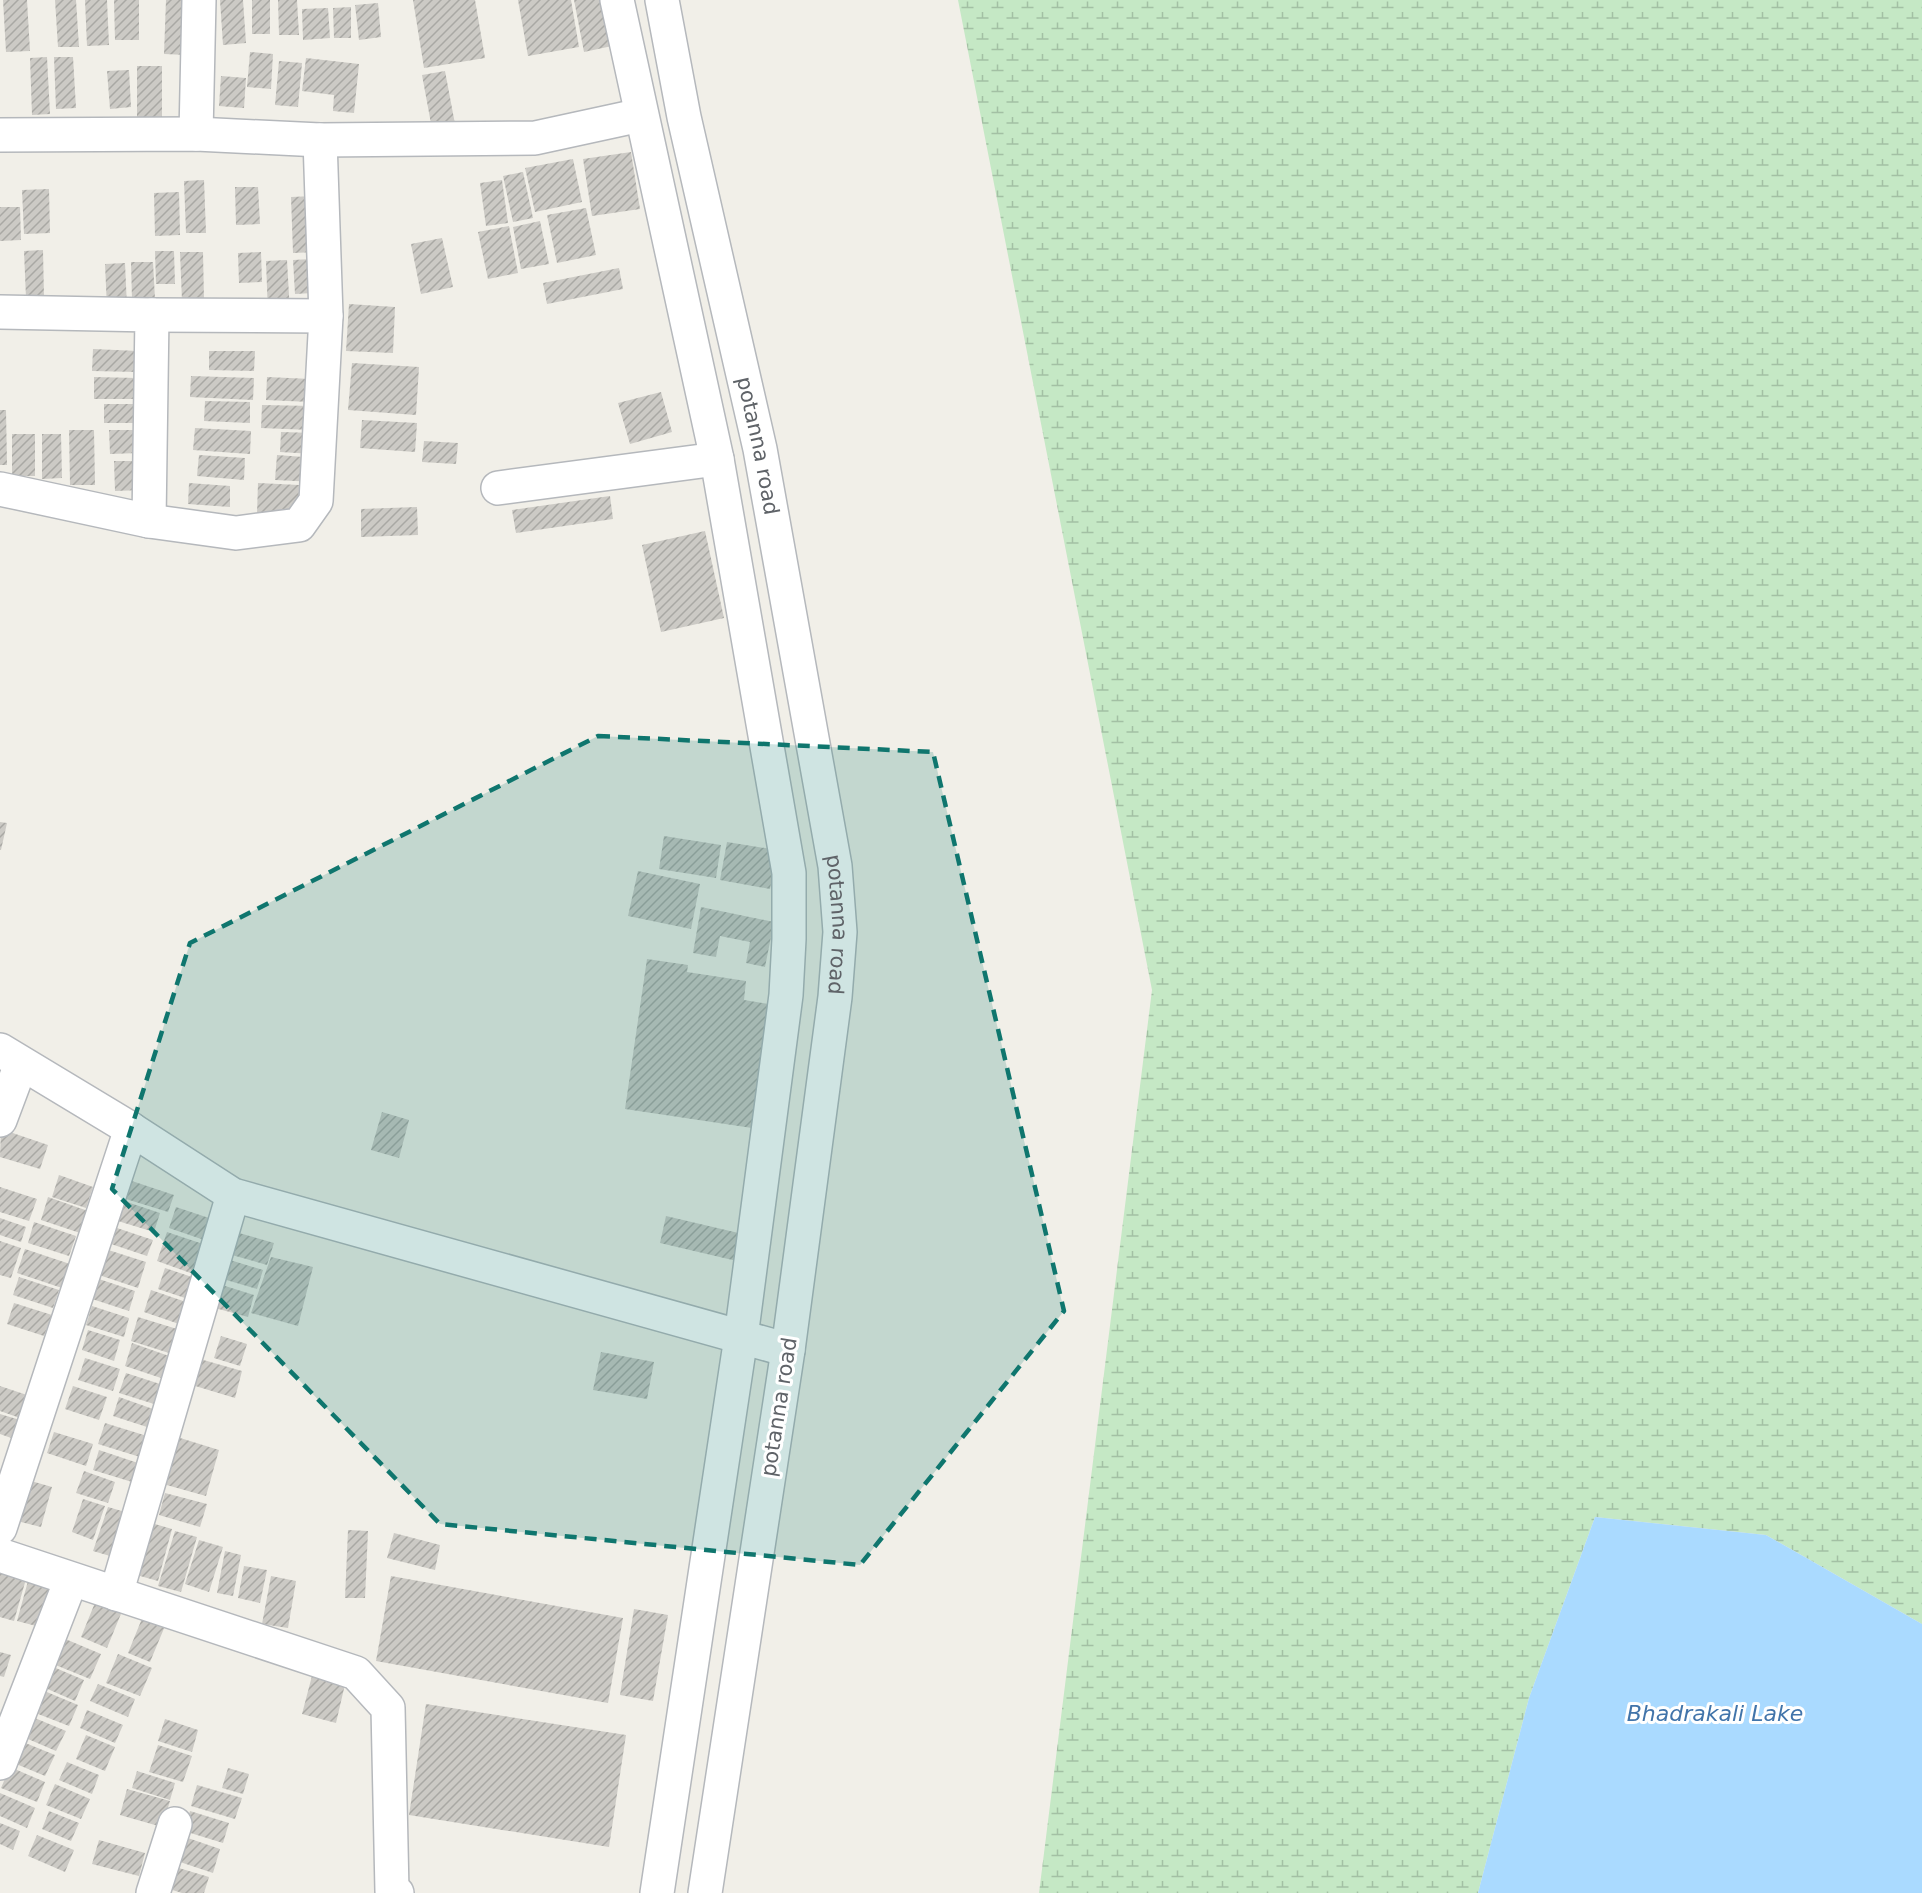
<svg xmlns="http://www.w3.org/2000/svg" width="1922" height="1893" viewBox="0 0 1922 1893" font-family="'DejaVu Sans',sans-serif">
  <defs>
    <pattern id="wetland-marsh" width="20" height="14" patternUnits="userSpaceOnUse" patternTransform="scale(1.5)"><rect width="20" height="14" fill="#c5e8c5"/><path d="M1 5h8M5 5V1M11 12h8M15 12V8" fill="none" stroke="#a3c0a4"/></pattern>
    <pattern id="building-hatch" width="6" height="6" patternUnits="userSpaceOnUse" patternTransform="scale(1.5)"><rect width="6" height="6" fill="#cccac5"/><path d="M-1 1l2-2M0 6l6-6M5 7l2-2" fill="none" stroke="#a9a8a4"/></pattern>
  </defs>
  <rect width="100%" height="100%" fill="#f1efe8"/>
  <path fill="url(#wetland-marsh)" d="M 958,0 L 1922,0 L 1922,1624 L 1766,1535 L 1595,1517 L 1529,1698 L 1478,1893 L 1039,1893 L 1152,990 Z"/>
  <path fill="#aadaff" d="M 1595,1517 L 1766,1535 L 1922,1624 L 1922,1893 L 1478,1893 L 1529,1698 Z"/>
  <path fill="url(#building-hatch)" d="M 3,0 L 27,0 L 30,51 L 6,52 Z
    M 55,0 L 76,0 L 79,47 L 58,47 Z
    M 85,0 L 107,0 L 109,45 L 87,46 Z
    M 114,0 L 139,0 L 139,40 L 115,40 Z
    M 166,0 L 188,0 L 187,55 L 164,54 Z
    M 220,0 L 243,0 L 246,43 L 223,45 Z
    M 252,0 L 270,0 L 270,34 L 252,34 Z
    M 278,0 L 297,0 L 299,35 L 279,35 Z
    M 413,0 L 475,0 L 485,58 L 424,68 Z
    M 518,0 L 571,0 L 579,47 L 528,56 Z
    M 574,0 L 603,0 L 612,46 L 584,52 Z
    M 378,3 L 381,37 L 359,40 L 355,5 Z
    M 351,7 L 351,38 L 334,38 L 333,8 Z
    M 328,8 L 330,38 L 303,40 L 302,9 Z
    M 250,52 L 273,54 L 271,89 L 247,87 Z
    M 47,57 L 50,114 L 32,115 L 30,58 Z
    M 54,57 L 73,57 L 76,108 L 56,109 Z
    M 306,58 L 359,64 L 354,113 L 333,111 L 334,95 L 302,91 Z
    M 279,61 L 302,63 L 298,107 L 275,105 Z
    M 137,66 L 162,66 L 162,127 L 137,127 Z
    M 129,70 L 131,107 L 110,109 L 107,71 Z
    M 445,71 L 455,124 L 432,129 L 422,75 Z
    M 221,76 L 246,78 L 244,108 L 219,106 Z
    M 631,152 L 640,209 L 592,216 L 583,159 Z
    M 573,159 L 582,202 L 535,212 L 525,168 Z
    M 523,172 L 533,218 L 513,222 L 503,176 Z
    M 204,180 L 206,233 L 186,233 L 184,181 Z
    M 502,180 L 508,223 L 486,226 L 480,183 Z
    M 235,187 L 258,187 L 260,224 L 236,225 Z
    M 49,189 L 50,233 L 24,234 L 22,190 Z
    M 179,192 L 180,235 L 155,236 L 154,193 Z
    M 314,196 L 317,252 L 293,253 L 291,197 Z
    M 0,207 L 20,207 L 21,240 L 0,241 Z
    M 586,208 L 596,255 L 557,263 L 547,215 Z
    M 540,221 L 549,264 L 521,269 L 513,227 Z
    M 509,226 L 518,273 L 488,279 L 478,232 Z
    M 442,238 L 453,287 L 421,294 L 411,244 Z
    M 43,250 L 44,297 L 26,298 L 24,251 Z
    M 155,251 L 174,251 L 175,284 L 156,284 Z
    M 180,252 L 203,252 L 204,300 L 182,301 Z
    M 261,252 L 262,282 L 239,283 L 238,253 Z
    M 312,259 L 313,293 L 295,294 L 293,260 Z
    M 287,260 L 290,313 L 268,314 L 266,261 Z
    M 131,262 L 153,262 L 155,299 L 132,300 Z
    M 125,263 L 127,307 L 107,308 L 105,264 Z
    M 619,268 L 623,289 L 547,304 L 543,283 Z
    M 349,304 L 395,307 L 393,353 L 346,351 Z
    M 93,349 L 138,351 L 137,372 L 92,371 Z
    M 209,351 L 255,351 L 254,371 L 209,370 Z
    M 352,363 L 419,367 L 416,415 L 348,410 Z
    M 191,376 L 254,378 L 253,400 L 190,397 Z
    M 94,377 L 137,378 L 137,399 L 94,399 Z
    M 267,377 L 311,379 L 310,402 L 266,400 Z
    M 661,392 L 672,432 L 630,444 L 618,403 Z
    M 205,401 L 250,402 L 250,423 L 204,421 Z
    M 104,404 L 138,404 L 139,423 L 104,423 Z
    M 262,405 L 312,406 L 311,430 L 261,428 Z
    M 0,410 L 6,410 L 7,465 L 0,465 Z
    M 362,420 L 417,423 L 415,452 L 360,448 Z
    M 195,428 L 251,431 L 250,454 L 193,450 Z
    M 69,430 L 94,430 L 95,485 L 70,485 Z
    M 109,430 L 138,430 L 139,453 L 110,454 Z
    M 281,432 L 314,433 L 313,454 L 280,452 Z
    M 12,434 L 35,434 L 35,476 L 12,476 Z
    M 42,434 L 61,434 L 62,478 L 42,479 Z
    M 424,441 L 458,443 L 456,464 L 422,462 Z
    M 199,455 L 245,458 L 244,480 L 197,476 Z
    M 277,455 L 317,458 L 316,482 L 275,480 Z
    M 114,461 L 142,461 L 142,490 L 115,491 Z
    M 189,483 L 230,486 L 230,507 L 188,504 Z
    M 258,483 L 299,485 L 298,517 L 257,514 Z
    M 610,496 L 613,519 L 516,533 L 512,510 Z
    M 417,507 L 418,535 L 361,537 L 361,509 Z
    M 705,531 L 724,618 L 661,632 L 642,545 Z
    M 0,822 L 7,823 L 1,850 L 0,850 Z
    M 664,836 L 721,845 L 716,878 L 659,869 Z
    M 727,842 L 777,850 L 770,889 L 720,880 Z
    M 638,871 L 700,884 L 691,929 L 628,916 Z
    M 701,907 L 774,922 L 765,967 L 746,963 L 750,942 L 720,936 L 716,957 L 693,953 Z
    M 647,959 L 688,965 L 687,972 L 746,981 L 744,1000 L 769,1004 L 752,1128 L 625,1109 Z
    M 382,1112 L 409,1120 L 399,1158 L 371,1150 Z
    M 1,1129 L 48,1145 L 40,1169 L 0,1157 Z
    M 59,1175 L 93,1187 L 86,1208 L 52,1197 Z
    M 132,1181 L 174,1195 L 168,1212 L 126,1199 Z
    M 0,1187 L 37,1199 L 29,1221 L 0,1212 Z
    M 48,1197 L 88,1211 L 80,1233 L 41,1220 Z
    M 115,1198 L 160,1213 L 154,1232 L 108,1218 Z
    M 176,1207 L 215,1220 L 207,1241 L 169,1228 Z
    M 666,1216 L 747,1235 L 741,1262 L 660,1243 Z
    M 0,1218 L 26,1227 L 21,1242 L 0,1235 Z
    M 34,1222 L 76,1236 L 69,1256 L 28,1243 Z
    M 108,1225 L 153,1240 L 147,1256 L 102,1241 Z
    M 167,1232 L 206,1245 L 196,1275 L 157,1261 Z
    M 239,1233 L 274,1243 L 267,1265 L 232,1255 Z
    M 0,1241 L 21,1248 L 11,1278 L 0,1275 Z
    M 99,1247 L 146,1262 L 138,1288 L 90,1272 Z
    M 25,1249 L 70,1264 L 62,1288 L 17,1273 Z
    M 271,1257 L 313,1267 L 298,1326 L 251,1313 Z
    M 230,1260 L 263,1270 L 257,1289 L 223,1279 Z
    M 165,1268 L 198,1279 L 191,1300 L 158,1289 Z
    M 19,1277 L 59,1290 L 53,1308 L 13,1295 Z
    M 96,1278 L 135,1291 L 129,1311 L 89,1298 Z
    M 222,1285 L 254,1295 L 248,1317 L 215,1308 Z
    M 151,1290 L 189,1303 L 182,1325 L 144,1312 Z
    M 14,1303 L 52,1315 L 44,1336 L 7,1324 Z
    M 92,1306 L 129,1318 L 124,1337 L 86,1325 Z
    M 138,1317 L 177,1329 L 169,1353 L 131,1341 Z
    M 88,1330 L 120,1340 L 114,1361 L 82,1350 Z
    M 221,1336 L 247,1344 L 240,1366 L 214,1358 Z
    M 132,1343 L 169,1356 L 161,1378 L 125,1366 Z
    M 601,1352 L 654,1362 L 647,1399 L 593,1390 Z
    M 85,1358 L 120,1369 L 113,1391 L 78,1380 Z
    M 200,1359 L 242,1371 L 235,1398 L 192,1385 Z
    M 126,1373 L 160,1384 L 154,1404 L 119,1393 Z
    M 0,1386 L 27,1395 L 20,1418 L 0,1411 Z
    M 73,1386 L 107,1397 L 99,1420 L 65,1409 Z
    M 119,1397 L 153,1409 L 147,1427 L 113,1416 Z
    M 0,1414 L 20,1420 L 14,1439 L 0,1434 Z
    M 105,1423 L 147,1436 L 140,1457 L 98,1444 Z
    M 54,1432 L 93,1444 L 86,1466 L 47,1453 Z
    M 177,1437 L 219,1450 L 206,1496 L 163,1484 Z
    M 99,1450 L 138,1463 L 132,1482 L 93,1470 Z
    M 84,1471 L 115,1482 L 108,1503 L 76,1493 Z
    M 24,1479 L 52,1487 L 41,1527 L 13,1520 Z
    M 165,1493 L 207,1504 L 200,1527 L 159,1515 Z
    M 83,1499 L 105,1506 L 93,1540 L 72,1532 Z
    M 108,1507 L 132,1514 L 117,1558 L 93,1551 Z
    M 148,1522 L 172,1529 L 158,1581 L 133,1574 Z
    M 348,1530 L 368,1531 L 365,1598 L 345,1598 Z
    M 175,1531 L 197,1537 L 181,1592 L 158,1586 Z
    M 394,1533 L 440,1545 L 435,1570 L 387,1558 Z
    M 199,1540 L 223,1547 L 209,1592 L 185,1584 Z
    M 225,1551 L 241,1555 L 233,1596 L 217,1593 Z
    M 244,1566 L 267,1570 L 260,1603 L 238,1598 Z
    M 0,1572 L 26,1579 L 14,1621 L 0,1617 Z
    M 271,1576 L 296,1581 L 288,1628 L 262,1624 Z
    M 391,1576 L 623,1618 L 608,1703 L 376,1661 Z
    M 28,1581 L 55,1588 L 44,1628 L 17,1621 Z
    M 99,1593 L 125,1604 L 107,1648 L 81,1637 Z
    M 634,1609 L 668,1615 L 653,1701 L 620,1695 Z
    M 143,1616 L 165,1626 L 150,1662 L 128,1653 Z
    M 63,1638 L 101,1654 L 90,1679 L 53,1664 Z
    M 0,1652 L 11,1655 L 4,1677 L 0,1676 Z
    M 118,1654 L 152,1668 L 140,1696 L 106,1683 Z
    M 51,1666 L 84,1680 L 75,1701 L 43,1687 Z
    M 313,1672 L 346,1680 L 336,1723 L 302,1714 Z
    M 98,1684 L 135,1699 L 128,1717 L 90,1701 Z
    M 42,1690 L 78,1705 L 69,1726 L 33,1712 Z
    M 426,1704 L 626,1735 L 609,1847 L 409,1815 Z
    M 87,1710 L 123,1725 L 115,1743 L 80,1728 Z
    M 30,1716 L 66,1731 L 56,1751 L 21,1736 Z
    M 165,1719 L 198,1730 L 192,1752 L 158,1741 Z
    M 86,1735 L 115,1747 L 105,1771 L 76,1759 Z
    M 18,1740 L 55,1755 L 45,1776 L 9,1761 Z
    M 158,1745 L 192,1756 L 183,1782 L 149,1772 Z
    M 67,1762 L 99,1775 L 92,1794 L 59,1780 Z
    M 10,1767 L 45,1782 L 37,1802 L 1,1788 Z
    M 228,1768 L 249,1774 L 243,1794 L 222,1788 Z
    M 137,1771 L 175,1783 L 170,1800 L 132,1788 Z
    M 55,1784 L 90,1799 L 81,1819 L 46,1805 Z
    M 197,1785 L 242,1798 L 235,1819 L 191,1806 Z
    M 127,1789 L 170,1801 L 162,1827 L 120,1815 Z
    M 0,1793 L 35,1808 L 27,1828 L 0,1816 Z
    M 49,1811 L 79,1823 L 71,1841 L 42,1829 Z
    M 190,1811 L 229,1823 L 223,1843 L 184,1831 Z
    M 0,1823 L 20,1831 L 13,1850 L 0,1844 Z
    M 37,1835 L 74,1850 L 65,1872 L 28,1856 Z
    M 182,1836 L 220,1849 L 213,1873 L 174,1860 Z
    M 99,1840 L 145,1853 L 139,1876 L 92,1864 Z
    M 172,1866 L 209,1877 L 204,1893 L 182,1893 L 166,1888 Z"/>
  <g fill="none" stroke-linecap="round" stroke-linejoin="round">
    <defs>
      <g id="minor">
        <path d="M 617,0 L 717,459 L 789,873 L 789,939 L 786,995 L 741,1337 L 657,1893"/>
        <path id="s1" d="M 662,0 L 684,117 L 760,449 L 835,866 L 840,932 L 835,997 L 788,1350 L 705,1893"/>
        <path d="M 196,134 L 199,0"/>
        <path d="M 0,135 L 196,134 L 320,140 L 535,138 L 641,115"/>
        <path d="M 0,312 L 152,315 L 149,521"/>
        <path d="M 152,315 L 326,316"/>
        <path d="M 498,488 L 717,459"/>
        <path d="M 0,489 L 149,521 L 236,533 L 299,525 L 316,501 L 326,316 L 320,140"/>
        <path d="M 0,1050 L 131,1129 L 233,1195 L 788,1350"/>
        <path d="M 0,1120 L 21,1064"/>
        <path d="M 0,1528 L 131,1129"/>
        <path d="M 0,1555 L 356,1673 L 388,1708 L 392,1891 L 397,1893"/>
        <path d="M 116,1594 L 233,1195"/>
        <path d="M 0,1763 L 71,1580"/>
        <path d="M 153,1893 L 175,1824"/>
      </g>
    </defs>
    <use href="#minor" stroke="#b5b8bc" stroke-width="36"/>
    <use href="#minor" stroke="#fff" stroke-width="33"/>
  </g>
  <path fill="#0f766e" fill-opacity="0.2" stroke="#0f766e" stroke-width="4.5" stroke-dasharray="12 8" stroke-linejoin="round" d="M 598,736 L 933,752 L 1064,1311 L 860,1565 L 440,1524 L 112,1189 L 190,943 Z"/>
  <g text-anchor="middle" stroke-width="6" stroke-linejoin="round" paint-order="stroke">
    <g font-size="21" fill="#5f6368" stroke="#fff">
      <text dy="7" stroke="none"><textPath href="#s1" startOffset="456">potanna road</textPath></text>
      <text dy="7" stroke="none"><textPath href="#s1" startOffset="942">potanna road</textPath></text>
      <text transform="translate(779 1407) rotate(-81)" y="7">potanna road</text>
    </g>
    <g font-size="22" font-style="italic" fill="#4174aa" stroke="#fff">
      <text x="1715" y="1721">Bhadrakali Lake</text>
    </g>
  </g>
</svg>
